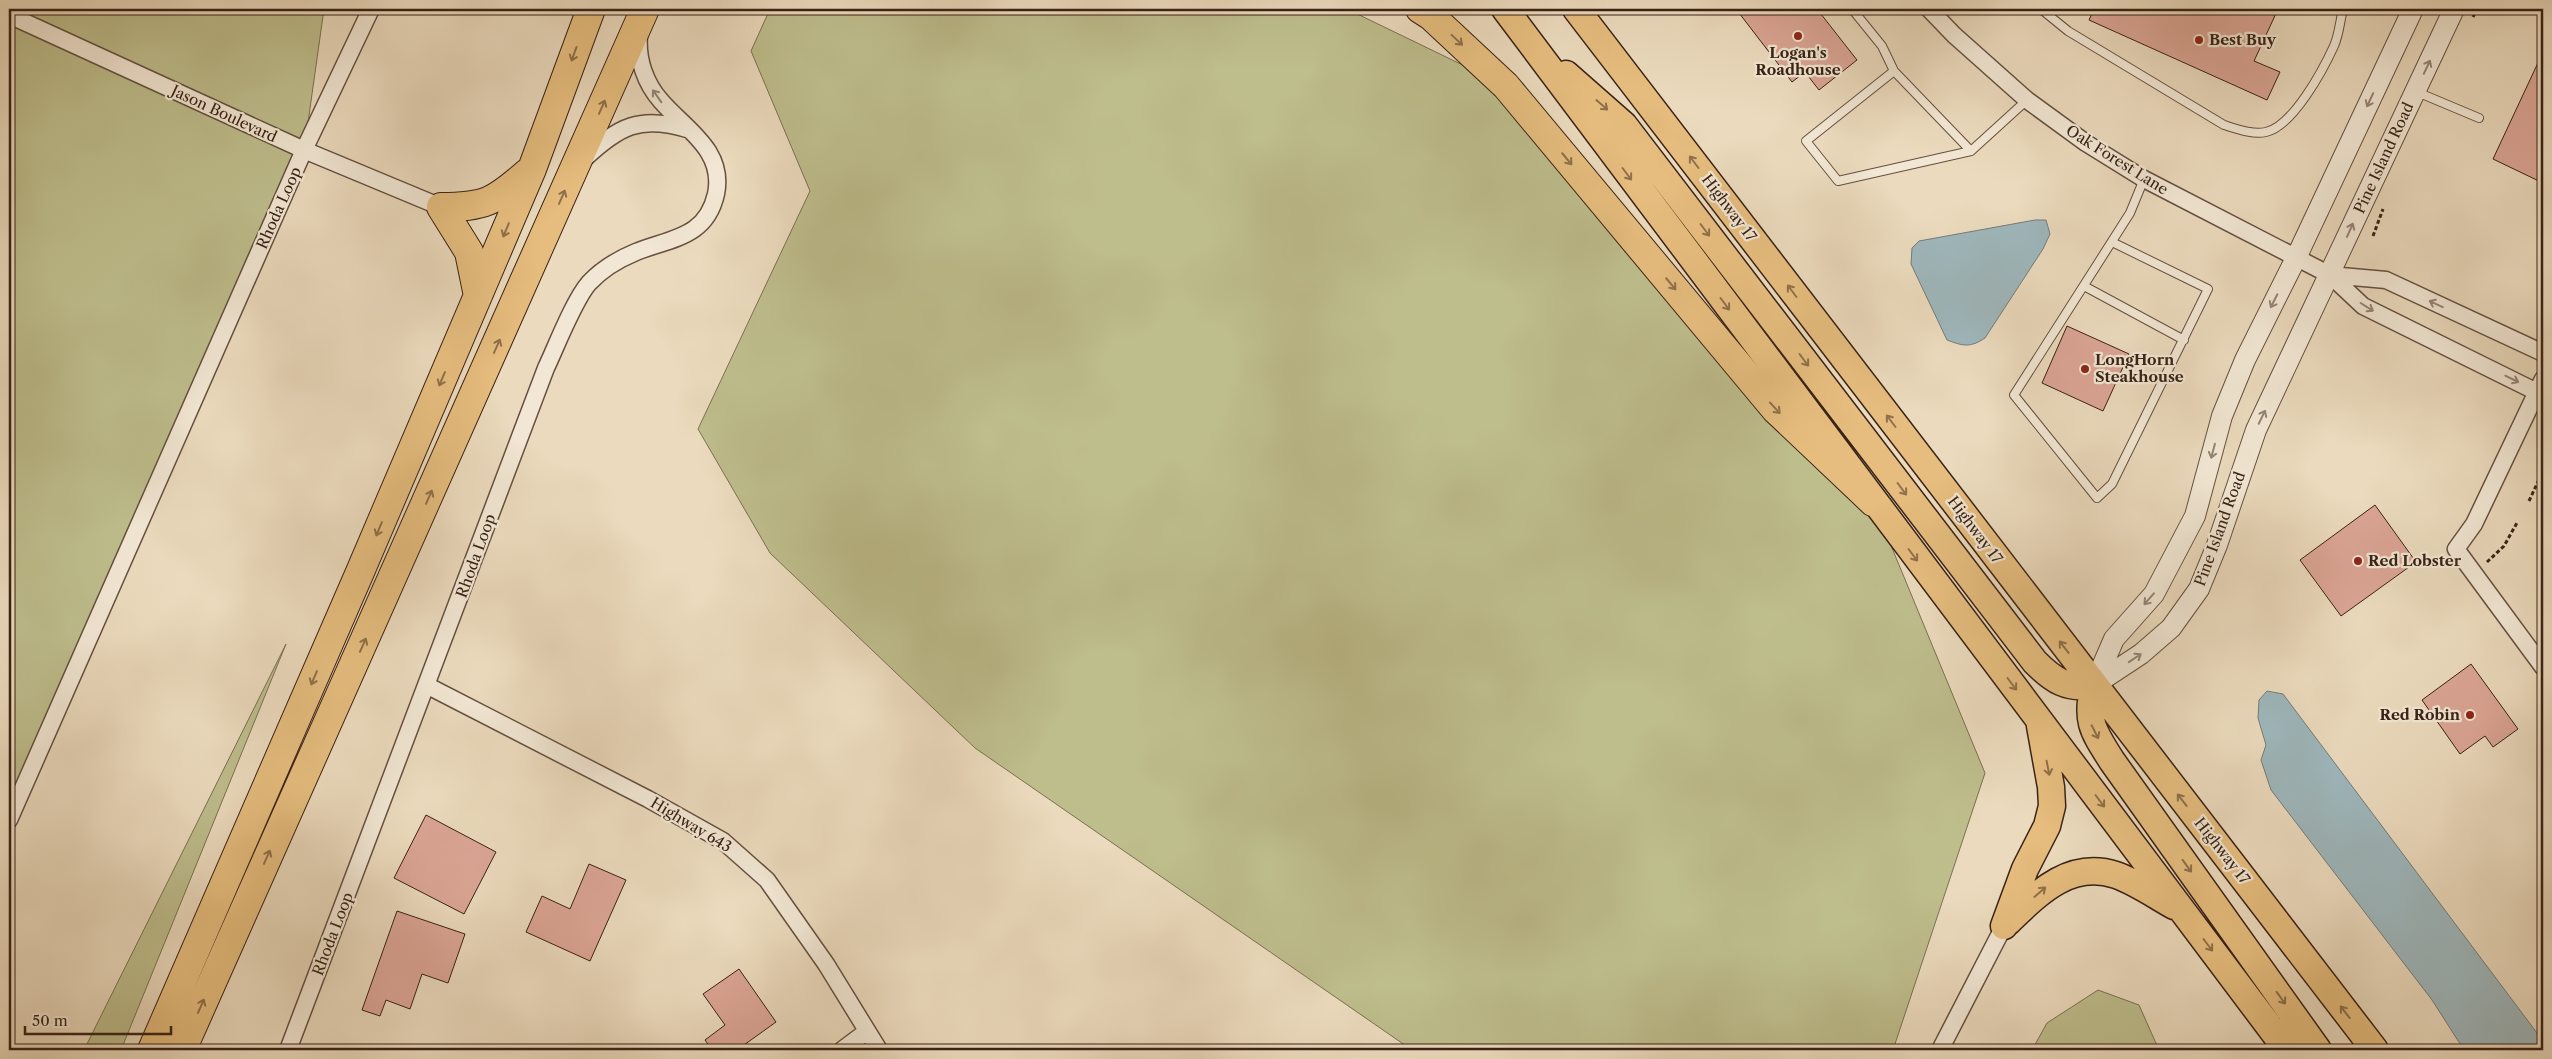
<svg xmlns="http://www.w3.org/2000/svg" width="2552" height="1059" viewBox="0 0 2552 1059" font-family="'Libre Caslon Text',serif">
  <rect width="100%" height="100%" fill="#ebdabd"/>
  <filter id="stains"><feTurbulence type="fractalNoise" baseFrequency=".004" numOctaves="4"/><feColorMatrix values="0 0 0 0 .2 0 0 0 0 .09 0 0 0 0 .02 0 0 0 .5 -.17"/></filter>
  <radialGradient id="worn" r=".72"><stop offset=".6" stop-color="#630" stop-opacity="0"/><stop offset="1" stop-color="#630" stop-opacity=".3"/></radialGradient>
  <path fill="#bebd8c" stroke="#7b7051" d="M 9,9 L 324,9 L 304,151 L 9,810 Z
    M 770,9 L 1347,9 L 1506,86 L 1873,502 L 1985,773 L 1893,1050 L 1412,1050 L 975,748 L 770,553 L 698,429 L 810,191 L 751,51 Z
    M 286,644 L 121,1050 L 84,1050 Z
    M 2098,990 L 2139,1005 L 2159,1050 L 2032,1050 L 2047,1023 Z"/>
  <path fill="#9eb7bc" stroke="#757b7a" d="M 2035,220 L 2046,220 L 2050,234 L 2043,249 L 1985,338 C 1970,348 1963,346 1947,340 L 1911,264 L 1912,248 L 1919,241 Z
    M 2267,691 L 2283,694 L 2543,1041 L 2543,1050 L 2464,1050 L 2432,1000 L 2271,790 L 2261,760 L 2266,745 L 2258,718 L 2259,700 Z"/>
  <path fill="#dba595" stroke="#382216" d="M 1736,9 L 1817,9 L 1857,60 L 1819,90 L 1805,72 L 1792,82 Z
    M 2094,9 L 2278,9 L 2254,61 L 2280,72 L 2267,100 L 2089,20 Z
    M 2543,52 L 2543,183 L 2493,159 Z
    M 2067,326 L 2129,354 L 2103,411 L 2042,383 Z
    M 2375,505 L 2416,562 L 2341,616 L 2300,560 Z
    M 2471,664 L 2518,729 L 2493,747 L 2485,736 L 2460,754 L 2422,700 Z
    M 426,815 L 496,852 L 464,914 L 394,878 Z
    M 589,864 L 626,880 L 590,961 L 526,932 L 542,896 L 570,909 Z
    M 397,911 L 465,934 L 448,983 L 422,974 L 410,1009 L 386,1000 L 380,1016 L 362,1010 Z
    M 739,969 L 776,1022 L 737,1050 L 712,1050 L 705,1040 L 725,1025 L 703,994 Z"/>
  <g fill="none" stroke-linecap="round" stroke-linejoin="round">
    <defs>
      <path id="service" d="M 1852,9 L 1882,46 L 1894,71 L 1971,151
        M 2041,9 L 2068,31 L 2224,125 C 2237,129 2253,135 2266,132 C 2293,126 2323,70 2334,46 C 2339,35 2340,21 2343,9
        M 1894,71 L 1806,141 L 1838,181 L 1971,151 L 2027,100
        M 2417,92 L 2479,118
        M 2112,242 L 2208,289 L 2112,484 L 2097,498 L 2014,395 L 2130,213 L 2144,179
        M 2084,286 L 2184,340"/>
      <path id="minor" d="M 1929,9 L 1954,35 L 2027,100 L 2086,143 L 2144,179 L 2330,275 L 2363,306 L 2543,395
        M 9,15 L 304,150 L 441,207
        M 584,159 C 619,126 640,115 687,129
        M 2330,275 L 2386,280 L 2543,353
        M 2543,379 L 2474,524 L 2456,549 L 2543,667
        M 428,686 L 648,799 L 723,841 L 767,880 L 826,964 L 879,1050
        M 9,820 L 304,150 L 371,9
        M 288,1050 L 546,368 C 556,347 574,300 589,283 C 601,270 619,259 636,252 C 671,238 706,238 716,194 C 725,150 685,129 661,101 C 645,83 637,59 639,35
        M 842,1050 L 866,1032
        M 1940,1050 L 2004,926"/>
      <path id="tertiary" d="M 2094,685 L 2141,654 L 2171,628 L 2199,589 L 2217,545 L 2256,430 L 2454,9
        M 2094,685 L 2114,639 L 2154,594 L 2195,516 L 2222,416 L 2245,360 L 2296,258 L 2413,9"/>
      <path id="trunk" d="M 1505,9 L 2287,1050
        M 1576,9 L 2375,1050
        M 1566,74 L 1624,125 L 2035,662 C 2053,680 2067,690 2094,685
        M 2094,685 C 2085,721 2093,731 2112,761 L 2318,1050
        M 2008,922 C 2038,893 2070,860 2116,875 C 2136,882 2156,896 2174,906
        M 2004,926 L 2025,869 L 2047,826 L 2052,806 L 2051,787 L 2040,726"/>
      <path id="motorway" d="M 1420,9 L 1431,16 L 1506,86 L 1775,409 L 1873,502
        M 441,207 C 485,207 494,202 527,173
        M 441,207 L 469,252 L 478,296
        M 152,1050 L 360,572 L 532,169 L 591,9
        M 182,1050 L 645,9"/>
    </defs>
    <use href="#service" stroke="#655040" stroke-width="10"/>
    <use href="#minor" stroke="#655040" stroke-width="19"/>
    <use href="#tertiary" stroke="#655040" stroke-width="22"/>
    <use href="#trunk" stroke="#382216" stroke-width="29"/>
    <use href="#motorway" stroke="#382216" stroke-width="30"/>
    <path stroke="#382216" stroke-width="3" stroke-dasharray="4 2.5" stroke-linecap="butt" d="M 2473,17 L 2477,9
      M 2373,236 L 2383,209
      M 2529,501 L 2543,471
      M 2487,562 L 2504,546 L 2518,521"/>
    <use href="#service" stroke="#f2e7d4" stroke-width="8"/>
    <use href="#minor" stroke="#f2e7d4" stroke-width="16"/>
    <use href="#tertiary" stroke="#f2e7d4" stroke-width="20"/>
    <use href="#trunk" stroke="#e6bd7e" stroke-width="26"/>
    <use href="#motorway" stroke="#e6bd7e" stroke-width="28"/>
  </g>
  <defs><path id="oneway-shaft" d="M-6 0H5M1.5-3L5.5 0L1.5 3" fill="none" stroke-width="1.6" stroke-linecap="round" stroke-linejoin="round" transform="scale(1.25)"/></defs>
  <g stroke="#8f704a">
    <use href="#oneway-shaft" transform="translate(1457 40) rotate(43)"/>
    <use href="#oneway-shaft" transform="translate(574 54) rotate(110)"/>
    <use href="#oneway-shaft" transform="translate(1602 105) rotate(41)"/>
    <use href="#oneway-shaft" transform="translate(602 107) rotate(-66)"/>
    <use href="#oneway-shaft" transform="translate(1567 159) rotate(50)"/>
    <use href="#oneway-shaft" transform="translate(1694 162) rotate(-127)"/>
    <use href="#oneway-shaft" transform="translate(1627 174) rotate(53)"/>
    <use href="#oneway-shaft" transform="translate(562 197) rotate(-66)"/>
    <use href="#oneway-shaft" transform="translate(506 230) rotate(113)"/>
    <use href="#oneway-shaft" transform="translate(1705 230) rotate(53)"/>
    <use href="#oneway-shaft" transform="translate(1671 284) rotate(50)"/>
    <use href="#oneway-shaft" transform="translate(1792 291) rotate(-127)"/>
    <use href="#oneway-shaft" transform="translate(1725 304) rotate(53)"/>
    <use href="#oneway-shaft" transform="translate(497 346) rotate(-66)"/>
    <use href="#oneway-shaft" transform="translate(1804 360) rotate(53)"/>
    <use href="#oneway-shaft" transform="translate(442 379) rotate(113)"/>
    <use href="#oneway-shaft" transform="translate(1775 408) rotate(47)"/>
    <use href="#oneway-shaft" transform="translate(1891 421) rotate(-127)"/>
    <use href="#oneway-shaft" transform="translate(1902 489) rotate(53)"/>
    <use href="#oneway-shaft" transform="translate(429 497) rotate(-66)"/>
    <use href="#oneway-shaft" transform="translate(379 529) rotate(113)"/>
    <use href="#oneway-shaft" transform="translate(1913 555) rotate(53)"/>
    <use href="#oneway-shaft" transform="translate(363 645) rotate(-66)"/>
    <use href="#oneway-shaft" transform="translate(2064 647) rotate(-128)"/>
    <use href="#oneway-shaft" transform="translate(314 678) rotate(113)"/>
    <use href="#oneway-shaft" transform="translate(2012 684) rotate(53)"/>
    <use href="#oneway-shaft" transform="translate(2095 732) rotate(63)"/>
    <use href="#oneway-shaft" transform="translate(2048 768) rotate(79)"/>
    <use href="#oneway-shaft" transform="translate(2182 800) rotate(-128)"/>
    <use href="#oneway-shaft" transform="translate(2100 801) rotate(53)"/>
    <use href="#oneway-shaft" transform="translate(267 857) rotate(-66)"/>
    <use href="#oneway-shaft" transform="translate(2187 866) rotate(54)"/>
    <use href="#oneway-shaft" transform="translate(2040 892) rotate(-41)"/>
    <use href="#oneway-shaft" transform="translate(2208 945) rotate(53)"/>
    <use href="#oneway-shaft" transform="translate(2281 998) rotate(54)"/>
    <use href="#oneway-shaft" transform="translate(201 1006) rotate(-66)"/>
    <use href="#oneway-shaft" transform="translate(2345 1012) rotate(-128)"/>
  </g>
  <g stroke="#958475">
    <use href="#oneway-shaft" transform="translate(2427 67) rotate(-65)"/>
    <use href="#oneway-shaft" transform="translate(657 96) rotate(-125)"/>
    <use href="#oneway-shaft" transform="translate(2370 100) rotate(115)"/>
    <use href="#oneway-shaft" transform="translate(2350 230) rotate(-66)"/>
    <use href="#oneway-shaft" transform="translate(2274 301) rotate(117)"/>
    <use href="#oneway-shaft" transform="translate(2436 304) rotate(-155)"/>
    <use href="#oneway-shaft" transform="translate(2367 307) rotate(32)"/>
    <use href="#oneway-shaft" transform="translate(2512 379) rotate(26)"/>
    <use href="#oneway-shaft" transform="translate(2262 417) rotate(-64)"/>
    <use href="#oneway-shaft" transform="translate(2213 451) rotate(105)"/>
    <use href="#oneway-shaft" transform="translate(2149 599) rotate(131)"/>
    <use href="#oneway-shaft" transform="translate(2135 658) rotate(-34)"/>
  </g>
  <g fill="#8f2418" stroke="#f2e7d4" stroke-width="2">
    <circle cx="1798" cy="36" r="5"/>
    <circle cx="2199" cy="40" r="5"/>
    <circle cx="2085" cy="369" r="5"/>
    <circle cx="2358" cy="561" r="5"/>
    <circle cx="2470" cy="715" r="5"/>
  </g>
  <g text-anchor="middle" stroke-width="4.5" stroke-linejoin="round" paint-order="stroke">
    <g font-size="15" font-weight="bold" fill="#382216" stroke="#f2e7d4" text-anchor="start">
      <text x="2209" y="45">Best Buy</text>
      <text x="1798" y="58" text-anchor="middle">Logan's<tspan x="1798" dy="17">Roadhouse</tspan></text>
      <text x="2095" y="365">LongHorn<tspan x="2095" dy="17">Steakhouse</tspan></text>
      <text x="2368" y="566">Red Lobster</text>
      <text x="2460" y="720" text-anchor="end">Red Robin</text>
    </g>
    <g font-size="15" fill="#382216" stroke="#f2e7d4">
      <text transform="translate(224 114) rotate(25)" y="5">Jason Boulevard</text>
      <text transform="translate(2384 158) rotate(-65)" y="5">Pine Island Road</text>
      <text transform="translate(2117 160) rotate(32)" y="5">Oak Forest Lane</text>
      <text transform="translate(279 208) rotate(-66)" y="5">Rhoda Loop</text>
      <text transform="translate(1729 208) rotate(53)" y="5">Highway 17</text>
      <text transform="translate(2220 529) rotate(-70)" y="5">Pine Island Road</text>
      <text transform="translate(1975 530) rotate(53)" y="5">Highway 17</text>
      <text transform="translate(476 556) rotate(-70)" y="5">Rhoda Loop</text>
      <text transform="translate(691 825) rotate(31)" y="5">Highway 643</text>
      <text transform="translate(2222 851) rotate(52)" y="5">Highway 17</text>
      <text transform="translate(333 934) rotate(-69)" y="5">Rhoda Loop</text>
    </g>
  </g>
  <rect width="2552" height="1059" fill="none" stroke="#ebdabd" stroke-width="30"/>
  <rect x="10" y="10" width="2532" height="1039" fill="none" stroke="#382216" stroke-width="2.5"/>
  <rect x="15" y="15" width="2522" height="1029" fill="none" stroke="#382216"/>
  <path d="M25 1026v8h146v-8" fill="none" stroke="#382216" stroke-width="2.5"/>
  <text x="32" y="1026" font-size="15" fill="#382216" stroke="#f2e7d4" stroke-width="4" paint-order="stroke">50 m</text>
  <rect width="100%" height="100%" filter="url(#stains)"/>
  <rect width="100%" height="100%" fill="url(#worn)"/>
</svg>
